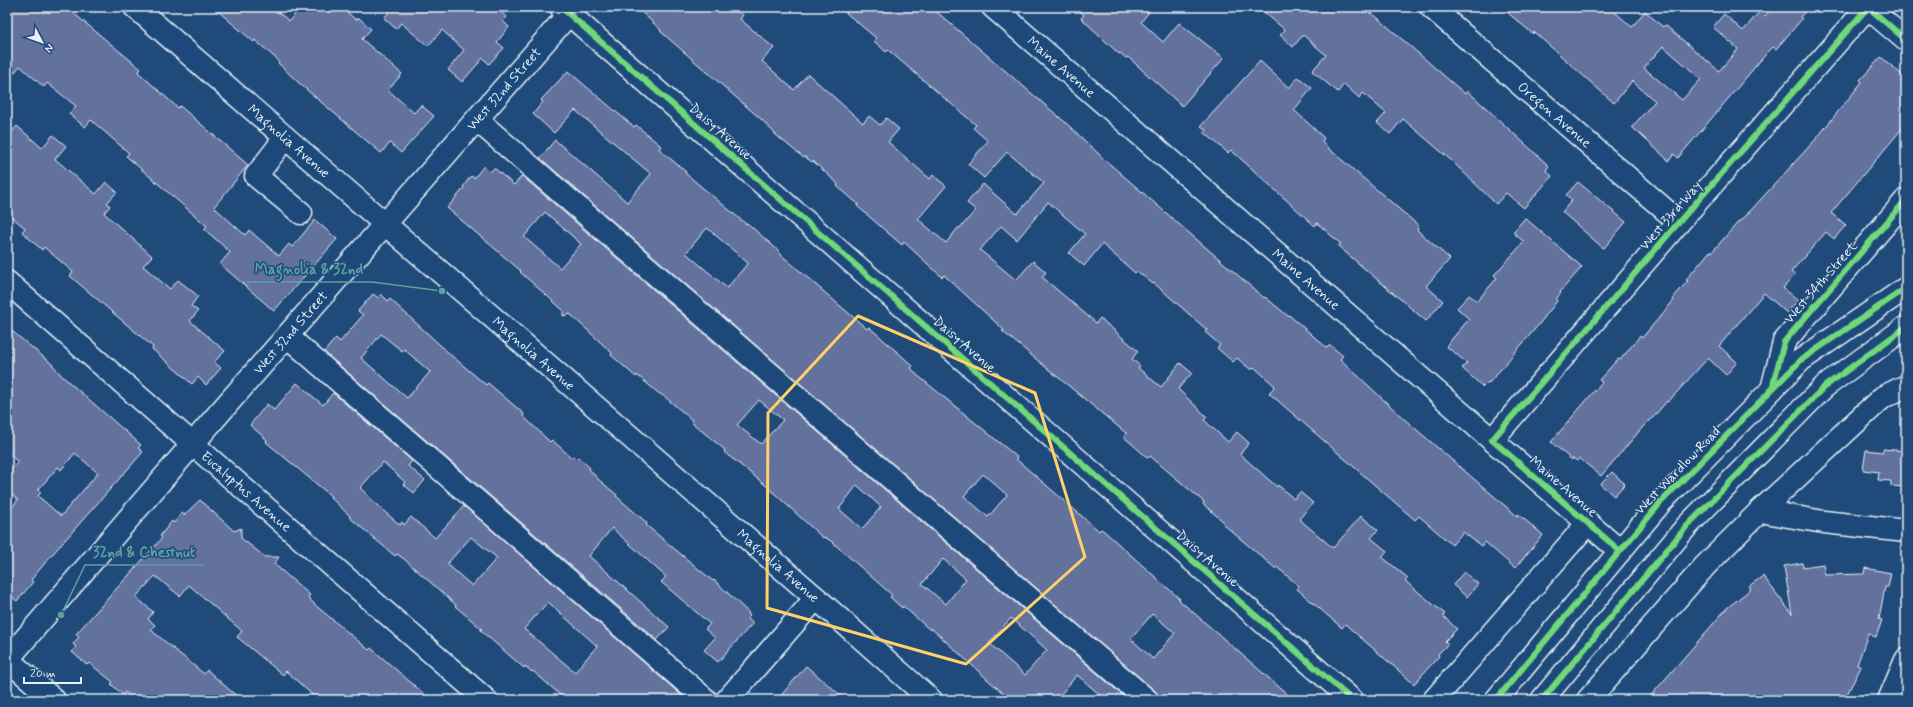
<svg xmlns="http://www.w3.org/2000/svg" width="1913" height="707" viewBox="0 0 1913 707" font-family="Mynerve,sans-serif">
  <rect width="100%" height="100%" fill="#1f4a7a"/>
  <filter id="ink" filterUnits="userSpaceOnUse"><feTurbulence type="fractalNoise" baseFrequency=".025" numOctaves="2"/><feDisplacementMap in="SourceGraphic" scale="8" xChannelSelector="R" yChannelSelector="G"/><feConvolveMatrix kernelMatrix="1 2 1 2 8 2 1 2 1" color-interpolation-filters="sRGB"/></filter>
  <g filter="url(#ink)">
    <path fill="#64719d" stroke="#e8f1f8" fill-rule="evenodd" d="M 7,7 L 66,7 L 141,69 L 138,72 L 178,108 L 180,106 L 248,165 L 214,207 L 245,235 L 249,230 L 279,256 L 289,244 L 292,247 L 315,220 L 337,239 L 274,311 L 220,264 L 230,252 L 204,229 L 207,226 L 126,156 L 129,153 L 91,120 L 85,127 L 69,114 L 76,106 L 47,83 L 44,87 L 20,66 L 7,81 Z
      M 213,7 L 272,7 L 289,21 L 301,7 L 341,7 L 356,20 L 359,18 L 371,29 L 362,39 L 402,74 L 388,90 L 414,113 L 421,105 L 434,116 L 401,153 L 390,143 L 381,153 L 300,84 L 278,63 L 279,61 L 255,40 L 254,42 Z
      M 383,7 L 495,7 L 507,17 L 503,21 L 509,27 L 497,42 L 504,48 L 489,64 L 483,58 L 462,82 L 448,70 L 464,50 L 442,30 L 428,46 L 401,23 L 396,29 L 384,18 L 389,12 Z
      M 636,7 L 675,7 L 681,13 L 686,7 L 734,7 L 743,15 L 740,19 L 774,48 L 762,61 L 794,90 L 808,74 L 863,123 L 869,116 L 880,125 L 886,118 L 899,129 L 888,142 L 930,179 L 933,175 L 946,186 L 918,219 L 946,243 L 958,228 L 961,227 L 976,210 L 967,203 L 983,184 L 1017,214 L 1044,183 L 1007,152 L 984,178 L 968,164 L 988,141 L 973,128 L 976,125 L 888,50 L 886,52 L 874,41 L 876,38 L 839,7 L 931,7 L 1066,123 L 1104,159 L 1264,298 L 1265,297 L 1288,316 L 1289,315 L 1327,348 L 1330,345 L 1343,356 L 1340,359 L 1403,418 L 1517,516 L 1518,514 L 1543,535 L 1515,568 L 1485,542 L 1481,546 L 1463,532 L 1452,545 L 1419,516 L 1415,520 L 1269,393 L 1275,386 L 1254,367 L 1251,370 L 1237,358 L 1233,362 L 1217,348 L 1220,345 L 1205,332 L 1207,330 L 1154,283 L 1153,284 L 1137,271 L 1135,273 L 1102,244 L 1084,266 L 1069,253 L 1085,234 L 1048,202 L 1017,240 L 1001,226 L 980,250 L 1016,280 L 1033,261 L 1046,272 L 1042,277 L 1096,323 L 1100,318 L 1138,351 L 1132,359 L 1140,366 L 1138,368 L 1161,387 L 1180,363 L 1192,373 L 1178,389 L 1207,417 L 1204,420 L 1228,442 L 1237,432 L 1249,443 L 1240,454 L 1277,487 L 1278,485 L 1294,499 L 1300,492 L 1313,503 L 1299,519 L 1333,548 L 1361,516 L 1378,530 L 1371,538 L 1387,551 L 1382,557 L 1408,578 L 1405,581 L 1445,614 L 1443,616 L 1457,629 L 1445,641 L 1448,644 L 1438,654 L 1439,656 L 1414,684 L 1345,624 L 1342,628 L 1297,589 L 1299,586 L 1277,567 L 1276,569 L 1223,524 L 1224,522 L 1203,504 L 1204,502 L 1150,456 L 1148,458 L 1124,437 L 1127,434 L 1002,331 L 1004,330 L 944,275 L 942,277 L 904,242 L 902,245 L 857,206 L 858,204 L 837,186 L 838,184 L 813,161 L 812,162 L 805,157 L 804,158 L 777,136 L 762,120 L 660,31 L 661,30 Z
      M 1075,7 L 1153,7 L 1141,22 L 1163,42 L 1179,23 L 1224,58 L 1182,106 L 1128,57 L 1126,58 L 1120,53 L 1119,54 L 1081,18 L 1084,15 Z
      M 1258,7 L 1363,7 L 1371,14 L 1372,13 L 1465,94 L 1467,91 L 1473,96 L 1549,166 L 1546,170 L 1552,176 L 1524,208 L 1506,193 L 1496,204 L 1453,162 L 1403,119 L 1390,134 L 1377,123 L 1386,113 L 1363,93 L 1359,98 L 1344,84 L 1338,92 L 1312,71 L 1326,55 L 1303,35 L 1293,47 L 1280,35 L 1285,30 Z
      M 1501,7 L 1609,7 L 1632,27 L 1645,11 L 1663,27 L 1665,25 L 1719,71 L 1738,49 L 1713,27 L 1724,14 L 1743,31 L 1760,11 L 1765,16 L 1773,7 L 1809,7 L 1800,17 L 1802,19 L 1776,49 L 1773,47 L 1766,54 L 1678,158 L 1674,154 L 1669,161 L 1632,127 L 1655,101 L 1632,81 L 1614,103 L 1534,32 L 1533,34 ZM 1663,46 L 1701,79 L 1682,100 L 1644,68 Z
      M 1881,57 L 1906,78 L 1906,124 L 1831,213 L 1846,225 L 1834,239 L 1826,232 L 1791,272 L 1795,275 L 1783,288 L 1798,300 L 1787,313 L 1764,293 L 1719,346 L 1737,362 L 1726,375 L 1708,358 L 1668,402 L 1667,401 L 1649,422 L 1648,421 L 1601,476 L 1579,458 L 1577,461 L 1573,458 L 1572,460 L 1551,442 L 1557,435 L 1602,382 L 1599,380 L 1618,359 L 1620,360 L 1640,336 L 1642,338 L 1674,300 L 1673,298 L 1688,281 L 1686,280 L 1710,251 L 1712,252 L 1740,220 L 1741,221 L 1816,139 L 1862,82 L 1860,80 Z
      M 1260,61 L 1289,88 L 1298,77 L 1312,88 L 1294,110 L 1324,138 L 1322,141 L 1328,148 L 1419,226 L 1417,230 L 1450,259 L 1426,286 L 1443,301 L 1426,321 L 1338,246 L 1341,244 L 1317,223 L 1315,226 L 1231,150 L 1228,153 L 1204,132 L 1206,130 L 1201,126 Z
      M 568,71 L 634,127 L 636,125 L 661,146 L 659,149 L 686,172 L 685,173 L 746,224 L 747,223 L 780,252 L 779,253 L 867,329 L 869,327 L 913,366 L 911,368 L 917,375 L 1017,457 L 1016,459 L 1099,531 L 1101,529 L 1104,531 L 1180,599 L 1179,600 L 1294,700 L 1159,700 L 1155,691 L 540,158 L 555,140 L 627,202 L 651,174 L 575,110 L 554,133 L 533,114 L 543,102 L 541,100 ZM 707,228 L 748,263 L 727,288 L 686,253 ZM 983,474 L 1007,495 L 988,517 L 964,496 ZM 1152,614 L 1175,633 L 1153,659 L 1131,639 Z
      M 17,126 L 42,148 L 53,135 L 66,146 L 55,159 L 96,194 L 106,182 L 117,192 L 107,203 L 110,206 L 104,213 L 152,256 L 143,266 L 170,289 L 178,280 L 198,296 L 191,306 L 198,311 L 190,321 L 225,351 L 214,362 L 221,368 L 206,385 L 198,377 L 192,384 L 152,349 L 153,347 L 70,276 L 73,272 L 44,247 L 42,250 L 22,232 L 25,228 L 7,213 L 7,138 Z
      M 484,166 L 490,172 L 494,168 L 514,185 L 522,176 L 1128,700 L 1106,700 L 1077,675 L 1056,700 L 1012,700 L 997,688 L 931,628 L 930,630 L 903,606 L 902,608 L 890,597 L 892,595 L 831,541 L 824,537 L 823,538 L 763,483 L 724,452 L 725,450 L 691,422 L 692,420 L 665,397 L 657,392 L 637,375 L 636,377 L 611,355 L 612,353 L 570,314 L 563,316 L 563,310 L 520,272 L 521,271 L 447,208 L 464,188 L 463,187 L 471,176 L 474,178 ZM 545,212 L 581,244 L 560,268 L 524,237 ZM 759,400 L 783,420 L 761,444 L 737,425 ZM 857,485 L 881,507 L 862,529 L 839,509 ZM 943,559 L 966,579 L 946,604 L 922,584 ZM 1011,618 L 1047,650 L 1025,675 L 989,643 Z
      M 1578,182 L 1626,222 L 1604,248 L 1602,247 L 1562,212 L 1572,200 L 1566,195 Z
      M 1525,218 L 1582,267 L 1560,292 L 1561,293 L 1556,299 L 1557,301 L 1540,323 L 1489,383 L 1488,382 L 1483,387 L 1462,368 L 1467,363 L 1446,346 L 1469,319 L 1457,308 L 1469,295 L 1477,301 L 1497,278 L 1494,275 L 1524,242 L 1513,232 Z
      M 373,294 L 378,298 L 381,294 L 388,301 L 390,299 L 452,356 L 486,385 L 488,383 L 524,414 L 523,416 L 550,442 L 552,440 L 572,458 L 573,456 L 576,459 L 578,457 L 590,468 L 589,469 L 598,479 L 617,495 L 616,496 L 647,523 L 646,525 L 713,581 L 714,580 L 749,613 L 748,614 L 750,616 L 747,619 L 753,623 L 718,662 L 704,650 L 715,638 L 705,629 L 710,624 L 661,582 L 666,577 L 612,528 L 589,556 L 669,627 L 657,640 L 324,352 L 336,338 L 340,342 L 363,315 L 358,311 ZM 381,334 L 402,351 L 404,349 L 430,372 L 407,398 L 361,358 Z
      M 7,327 L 52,364 L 62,376 L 141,445 L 138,448 L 143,452 L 49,558 L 31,580 L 33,582 L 17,601 L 7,593 L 7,513 L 18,500 L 7,490 L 7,474 L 18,462 L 7,452 ZM 75,453 L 98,473 L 61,516 L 38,496 L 41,492 L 38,490 L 58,467 L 61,470 Z
      M 297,383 L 323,405 L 333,393 L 412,461 L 408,466 L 425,480 L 414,493 L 403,484 L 405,482 L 383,462 L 360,488 L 371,498 L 370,499 L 400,525 L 402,522 L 404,525 L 411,517 L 435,538 L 464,506 L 687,700 L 566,700 L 533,671 L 532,672 L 525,666 L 524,668 L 480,630 L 482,629 L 455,606 L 456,605 L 404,559 L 397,554 L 395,556 L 349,517 L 350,516 L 330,497 L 331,496 L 266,442 L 267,440 L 250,425 L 267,404 L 274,410 ZM 471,537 L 497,558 L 472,586 L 447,564 ZM 548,602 L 597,646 L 575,672 L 524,629 Z
      M 1883,449 L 1906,451 L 1906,487 L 1891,486 L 1891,481 L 1878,480 L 1879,472 L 1863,470 L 1866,450 L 1883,452 Z
      M 1612,472 L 1625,484 L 1614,496 L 1600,484 Z
      M 200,500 L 234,531 L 241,528 L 241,538 L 265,557 L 279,557 L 274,564 L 310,595 L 308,597 L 315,605 L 369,650 L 371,648 L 431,700 L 318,700 L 286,671 L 283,675 L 237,637 L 242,631 L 189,585 L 180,596 L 155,576 L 136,597 L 153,612 L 148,619 L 155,625 L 151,630 L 204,674 L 207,670 L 241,700 L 134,700 L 125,692 L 123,695 L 111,684 L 113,682 L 89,663 L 87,665 L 72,652 L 76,647 L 73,644 L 79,637 L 76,634 L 162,538 L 160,536 L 172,521 L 174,523 L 182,513 L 184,515 Z
      M 1802,563 L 1803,567 L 1823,564 L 1825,575 L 1864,574 L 1865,568 L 1891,573 L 1888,587 L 1885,587 L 1879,619 L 1882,620 L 1876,637 L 1868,634 L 1857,665 L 1861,667 L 1844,700 L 1647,700 L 1727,608 L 1751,589 L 1749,586 L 1763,576 L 1792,614 L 1784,566 Z
      M 1464,572 L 1478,584 L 1467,597 L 1453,585 Z
      M 806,666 L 846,700 L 777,700 Z"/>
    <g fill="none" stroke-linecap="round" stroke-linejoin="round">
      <defs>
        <g id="minor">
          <path id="s1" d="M 135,7 L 816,598 L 931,700"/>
          <path d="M 561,7 L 1352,700"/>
          <path id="s2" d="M 993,7 L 1620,551"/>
          <path id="s3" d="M 1431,7 L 1679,222"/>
          <path d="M 1867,7 L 1906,40"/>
          <path d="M 477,120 L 1147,700"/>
          <path d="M 285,138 L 256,176 L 301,213"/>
          <path id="s4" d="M 7,282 L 486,700"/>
          <path d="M 287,336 L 706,700"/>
          <path d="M 1772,389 L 1784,342 L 1906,200"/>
          <path d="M 1492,440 L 1679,222 L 1868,7"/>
          <path d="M 1760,511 L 1824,522 L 1906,531"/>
          <path d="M 7,659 L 54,700"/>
          <path id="s5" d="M 7,660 L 215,418 L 575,7"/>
          <path d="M 727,700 L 816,598"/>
          <path d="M 1434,700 L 1588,523"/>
          <path d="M 1588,700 L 1705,566 L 1760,511 L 1883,397 L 1906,386"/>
          <path d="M 1889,700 L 1906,660"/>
        </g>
        <path id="major" d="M 1496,700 L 1661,502 L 1801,360 L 1906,288
          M 1542,700 L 1687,526 L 1824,387 L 1906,327"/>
      </defs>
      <use href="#minor" stroke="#e8f1f8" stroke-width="25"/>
      <use href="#major" stroke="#e8f1f8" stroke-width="25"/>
      <use href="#minor" stroke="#1f4a7a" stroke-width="22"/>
      <use href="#major" stroke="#1f4a7a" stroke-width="22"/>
      <defs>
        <path id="cycleway" d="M 561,7 L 1352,700
          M 1772,389 L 1784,342 L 1906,200
          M 1620,551 L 1492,440 L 1679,222 L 1868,7 L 1906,40
          M 1496,700 L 1661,502 L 1801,360 L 1906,288
          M 1542,700 L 1687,526 L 1824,387 L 1906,327"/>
      </defs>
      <use href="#cycleway" stroke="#1f4a7a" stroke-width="8"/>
      <use href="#cycleway" stroke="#71d979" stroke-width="6"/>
    </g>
  </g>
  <path fill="none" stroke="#ffd166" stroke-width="3" stroke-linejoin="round" d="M 858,316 L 1035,393 L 1085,557 L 966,664 L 767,608 L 768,413 Z"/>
  <g text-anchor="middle" stroke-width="3" stroke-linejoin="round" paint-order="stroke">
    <g font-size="14" fill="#e8f1f8" stroke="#1f4a7a">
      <text dy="5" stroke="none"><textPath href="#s2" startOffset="91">Maine Avenue</textPath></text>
      <text dy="5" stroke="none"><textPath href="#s5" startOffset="757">West 32nd Street</textPath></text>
      <text dy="5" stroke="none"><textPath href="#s3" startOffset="164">Oregon Avenue</textPath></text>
      <text transform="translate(721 131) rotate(41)" y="5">Daisy Avenue</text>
      <text dy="5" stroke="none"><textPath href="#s1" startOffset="204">Magnolia Avenue</textPath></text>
      <text transform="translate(1670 215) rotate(-49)" y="5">West 33rd Way</text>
      <text dy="5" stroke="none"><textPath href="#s2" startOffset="415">Maine Avenue</textPath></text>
      <text transform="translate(1820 282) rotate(-49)" y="5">West 34th Street</text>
      <text dy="5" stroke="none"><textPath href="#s5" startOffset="433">West 32nd Street</textPath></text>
      <text transform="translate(965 344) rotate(41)" y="5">Daisy Avenue</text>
      <text dy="5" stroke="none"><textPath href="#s1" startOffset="528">Magnolia Avenue</textPath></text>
      <text transform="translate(1677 470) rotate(-46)" y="5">West Wardlow Road</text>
      <text transform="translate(1564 486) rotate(41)" y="5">Maine Avenue</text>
      <text dy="5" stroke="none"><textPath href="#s4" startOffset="318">Eucalyptus Avenue</textPath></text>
      <text transform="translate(1208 558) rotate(41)" y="5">Daisy Avenue</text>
      <text dy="5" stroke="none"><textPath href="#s1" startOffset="852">Magnolia Avenue</textPath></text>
    </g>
  </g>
  <path fill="none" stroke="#5ba19e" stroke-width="1.5" d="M442 291L372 282H247M61 615L85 565H203"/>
  <g fill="#5ba19e" stroke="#1f4a7a" stroke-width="1.5">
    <circle cx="442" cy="291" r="4"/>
    <circle cx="61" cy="615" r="4"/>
  </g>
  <g font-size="15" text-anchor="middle" font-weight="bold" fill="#5ba19e" stroke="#1f4a7a" stroke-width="3" stroke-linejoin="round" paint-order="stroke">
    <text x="309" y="274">Magnolia &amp; 32nd</text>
    <text x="144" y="557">32nd &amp; Chestnut</text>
  </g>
  <rect width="1913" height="707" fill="none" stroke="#1f4a7a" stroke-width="24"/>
  <rect x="12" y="12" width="1889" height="683" fill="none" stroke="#e8f1f8" stroke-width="1.5" filter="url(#ink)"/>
  <g transform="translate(42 42) rotate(131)" stroke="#1f4a7a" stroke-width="3" paint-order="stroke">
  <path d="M0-3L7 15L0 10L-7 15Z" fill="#e8f1f8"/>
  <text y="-6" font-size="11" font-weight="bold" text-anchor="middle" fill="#e8f1f8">N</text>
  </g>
  <path d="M24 677v6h57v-6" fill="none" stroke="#e8f1f8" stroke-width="2"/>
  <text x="30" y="677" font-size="12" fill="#e8f1f8" stroke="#1f4a7a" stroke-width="3" paint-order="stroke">20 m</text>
</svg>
